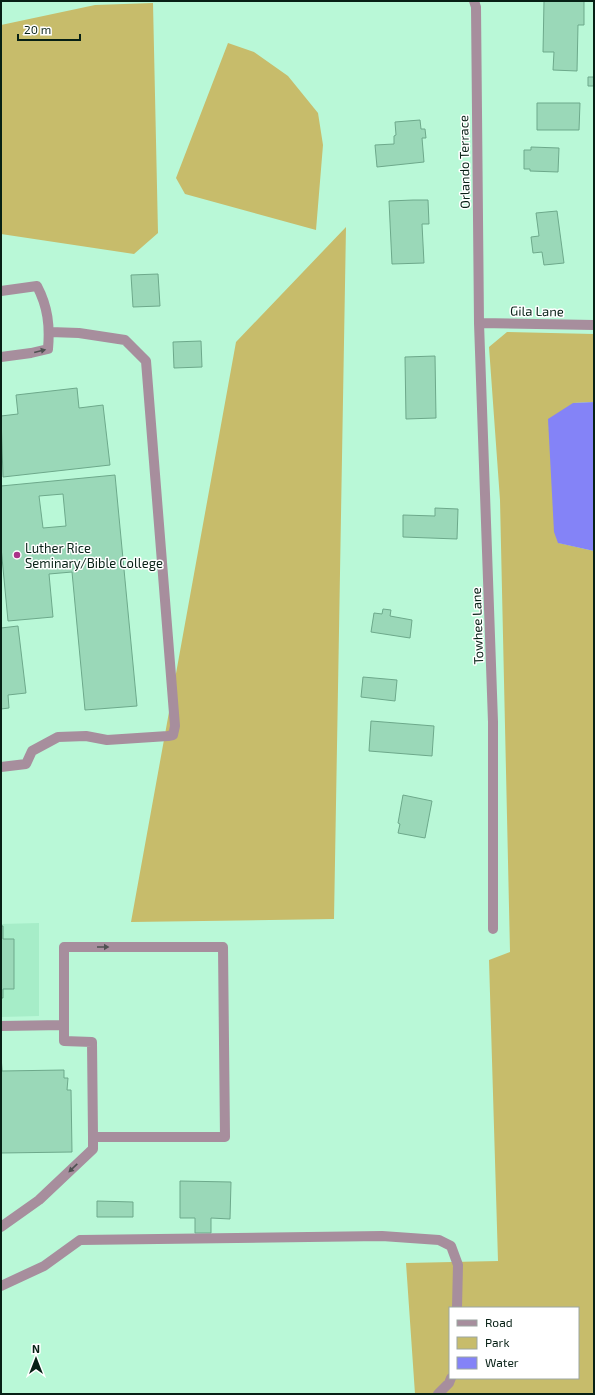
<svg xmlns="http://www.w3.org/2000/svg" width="595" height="1395" viewBox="0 0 595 1395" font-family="'Exo 2',sans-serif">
  <rect width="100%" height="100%" fill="#b9f8d7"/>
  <path fill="#a6edc8" d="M 39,923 L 39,1016 L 1,1017 L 1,924 Z"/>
  <path fill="#c7bc6b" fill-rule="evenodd" d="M 153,3 L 158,233 L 134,254 L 1,234 L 1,25 L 95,5 Z
    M 228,43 L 254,52 L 288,76 L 318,113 L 323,145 L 316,230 L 185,194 L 176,178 Z
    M 346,227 L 334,919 L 131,922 L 236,342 Z
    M 507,332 L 594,334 L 594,402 L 573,403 L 559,543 L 594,551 L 594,1394 L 415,1394 L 406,1263 L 498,1261 L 489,960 L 510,952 L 500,500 L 489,347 ZM 450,1308 L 578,1308 L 578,1378 L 450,1378 Z"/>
  <path fill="#8483f7" d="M 594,402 L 594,551 L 558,543 L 554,532 L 548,419 L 573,403 Z"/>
  <path fill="#9ad8b8" stroke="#6da98b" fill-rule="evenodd" d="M 544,1 L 584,1 L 584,25 L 578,25 L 577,71 L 553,70 L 554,52 L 543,52 Z
    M 588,77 L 594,77 L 594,86 L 588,86 Z
    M 537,103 L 580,103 L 579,130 L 537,130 Z
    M 420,120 L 421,129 L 425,129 L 426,138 L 422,138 L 424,162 L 377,167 L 375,145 L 394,144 L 394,136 L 396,135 L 395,122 Z
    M 531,147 L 559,148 L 558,172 L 530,171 L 530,169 L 524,169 L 524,150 L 531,150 Z
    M 413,200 L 428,200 L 429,224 L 422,224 L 424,263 L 392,264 L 389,201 Z
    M 557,211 L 564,263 L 544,265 L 542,252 L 533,253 L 531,237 L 539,236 L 536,213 Z
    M 158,274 L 160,306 L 133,307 L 131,275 Z
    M 201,341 L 202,367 L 174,368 L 173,342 Z
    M 435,356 L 436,418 L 406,419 L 405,357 Z
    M 77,388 L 79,408 L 103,405 L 110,465 L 3,477 L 1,416 L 18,414 L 16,395 Z
    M 115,475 L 137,706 L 85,710 L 72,572 L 49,574 L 53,617 L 8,621 L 1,547 L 1,486 ZM 63,494 L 66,526 L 43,528 L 39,496 Z
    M 435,508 L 458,509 L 457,539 L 403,537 L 403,515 L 435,516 Z
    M 383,609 L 391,610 L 390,616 L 412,620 L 410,638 L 371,632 L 374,613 L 382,614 Z
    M 18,626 L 26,693 L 8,695 L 9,708 L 1,709 L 1,628 Z
    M 363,677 L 397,680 L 395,701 L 361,697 Z
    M 371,721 L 434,726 L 432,756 L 369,751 Z
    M 403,795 L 432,801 L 425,838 L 398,833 L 400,824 L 398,823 Z
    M 1,926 L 3,926 L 3,939 L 14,939 L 14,989 L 3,989 L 3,998 L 1,998 Z
    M 1,1055 L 2,1071 L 64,1070 L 64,1078 L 68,1078 L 67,1090 L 71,1090 L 72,1152 L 1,1153 Z
    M 180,1181 L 231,1182 L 230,1219 L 211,1218 L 211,1233 L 195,1233 L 195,1218 L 180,1218 Z
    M 97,1201 L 133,1202 L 133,1217 L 97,1217 Z"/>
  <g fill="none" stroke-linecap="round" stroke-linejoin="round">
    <path stroke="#a78e9d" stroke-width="10" d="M 474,1 L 476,7 L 479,323 L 493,722 L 493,929
      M 1,291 L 37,286 C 48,307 50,326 48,349 L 31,353 L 1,357
      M 479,323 L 594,325
      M 1,767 L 26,764 L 32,751 L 58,737 L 86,736 L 107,740 L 168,736 L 173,735 L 175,726 L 146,361 L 125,340 L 79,333 L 50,332
      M 1,1026 L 64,1025 L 64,1041 L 92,1042 L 93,1137 L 225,1137 L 223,947 L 64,947 L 64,1025
      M 1,1227 L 39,1200 L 93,1149 L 93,1137
      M 1,1286 L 44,1266 L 80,1240 L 382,1236 L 439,1240 L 451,1246 L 458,1265 L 457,1308
      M 438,1394 L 449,1383 L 451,1378"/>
  </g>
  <defs><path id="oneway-solid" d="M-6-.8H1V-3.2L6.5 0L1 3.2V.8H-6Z"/></defs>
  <g fill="#4f5252">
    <use href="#oneway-solid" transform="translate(40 351) rotate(-14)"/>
    <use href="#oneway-solid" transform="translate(103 947)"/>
    <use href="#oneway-solid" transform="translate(73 1168) rotate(136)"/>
  </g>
  <circle fill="#ab3389" stroke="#fff" stroke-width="1.5" cx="17" cy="555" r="4"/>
  <g text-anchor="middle" stroke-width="3" stroke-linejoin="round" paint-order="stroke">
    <g font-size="13" fill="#072015" stroke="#fff">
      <text transform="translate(464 162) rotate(-91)" y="5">Orlando Terrace</text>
      <text transform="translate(537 311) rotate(1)" y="5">Gila Lane</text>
      <text transform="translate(477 626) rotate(-92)" y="5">Towhee Lane</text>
    </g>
    <g font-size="13" fill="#072015" stroke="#fff" text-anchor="start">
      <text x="25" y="553">Luther Rice<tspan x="25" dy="15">Seminary/Bible College</tspan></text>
    </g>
  </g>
  <rect width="595" height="1395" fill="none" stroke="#072015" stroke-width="4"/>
  <rect x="449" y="1307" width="130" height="72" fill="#ffffff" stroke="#9ca6a1"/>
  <rect x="457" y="1320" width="20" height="6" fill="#a78e9d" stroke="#9ca6a1"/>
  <text x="485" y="1327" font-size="12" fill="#072015">Road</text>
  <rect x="457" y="1337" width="20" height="12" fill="#c7bc6b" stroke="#9ca6a1"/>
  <text x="485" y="1347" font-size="12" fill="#072015">Park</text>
  <rect x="457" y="1357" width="20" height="12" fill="#8483f7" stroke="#9ca6a1"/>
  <text x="485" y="1367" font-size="12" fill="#072015">Water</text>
  <g transform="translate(36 1359)" stroke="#ffffff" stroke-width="3" paint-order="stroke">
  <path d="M0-3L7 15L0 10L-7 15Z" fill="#072015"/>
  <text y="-6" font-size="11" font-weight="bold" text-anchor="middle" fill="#072015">N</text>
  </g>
  <path d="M18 34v6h62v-6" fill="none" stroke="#072015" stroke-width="2"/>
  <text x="24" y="34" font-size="12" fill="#072015" stroke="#ffffff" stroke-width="3" paint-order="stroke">20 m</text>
</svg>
